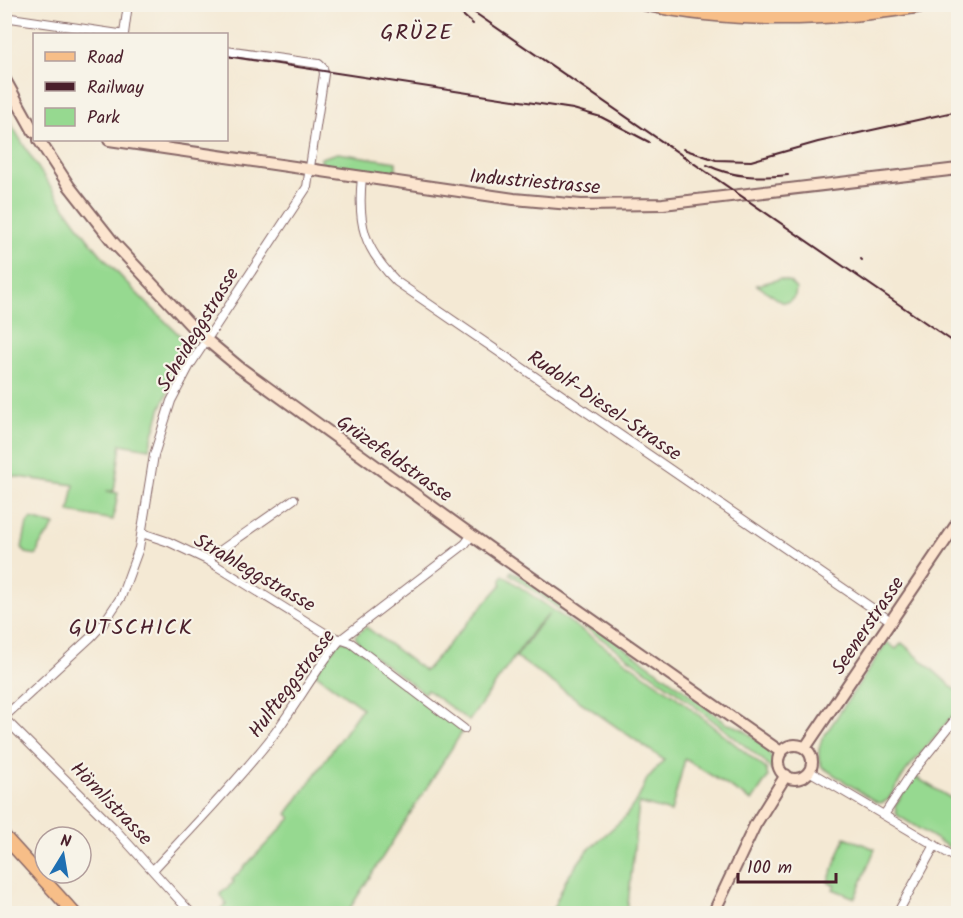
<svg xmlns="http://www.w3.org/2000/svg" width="963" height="918" viewBox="0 0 963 918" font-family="Kalam,sans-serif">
  <rect width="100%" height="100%" fill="#f7f3e8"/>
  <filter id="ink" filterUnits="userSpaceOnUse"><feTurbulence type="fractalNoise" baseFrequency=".0167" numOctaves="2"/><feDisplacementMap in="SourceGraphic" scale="12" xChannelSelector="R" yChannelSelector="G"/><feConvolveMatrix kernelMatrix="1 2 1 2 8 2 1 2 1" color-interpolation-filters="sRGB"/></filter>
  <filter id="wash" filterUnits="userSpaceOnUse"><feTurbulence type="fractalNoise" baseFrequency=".008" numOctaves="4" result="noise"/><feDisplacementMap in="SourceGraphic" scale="24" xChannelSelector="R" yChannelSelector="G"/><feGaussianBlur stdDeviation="1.35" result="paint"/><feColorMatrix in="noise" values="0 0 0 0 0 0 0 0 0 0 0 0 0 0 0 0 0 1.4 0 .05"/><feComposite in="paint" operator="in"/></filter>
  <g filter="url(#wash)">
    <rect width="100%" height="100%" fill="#f4e9d4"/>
    <path fill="#96d990" stroke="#707c5e" stroke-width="1.5" d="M 5,113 C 29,156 56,196 86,236 C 117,276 155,311 191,346 L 161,407 L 149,449 L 121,444 L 114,491 L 106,491 L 118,493 L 113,520 L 69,512 L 74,485 L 12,476 L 5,479 Z
      M 338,153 L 396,162 L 396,172 L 391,175 L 325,165 L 321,162 L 321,158 Z
      M 780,279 L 790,282 L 796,289 L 795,296 L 789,302 L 782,302 L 757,285 Z
      M 31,519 L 55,525 L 39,546 L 37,555 L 26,553 L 22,548 L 27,523 Z
      M 511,571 L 532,582 L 683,689 L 727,724 C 742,725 758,741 770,751 L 769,754 L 774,761 L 773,772 L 764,761 L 678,693 L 510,574 Z
      M 503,575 L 675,696 L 766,769 L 768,777 L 752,801 L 685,759 L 671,812 L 639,803 L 627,913 L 551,913 L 566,880 L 586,852 L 625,817 L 639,797 L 647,779 L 664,760 L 516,657 L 538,626 L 550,614 L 537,625 L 469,721 L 427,690 L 424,693 L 360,646 L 355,636 L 366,627 L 425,671 L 501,585 L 501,579 Z
      M 340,640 L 351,643 L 464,729 L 347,913 L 215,914 L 227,904 L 220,894 L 234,882 L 232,880 L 291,818 L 287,814 L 362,708 L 315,673 Z
      M 887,642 L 896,649 L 902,643 L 958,692 L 958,709 L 906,771 L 888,800 L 881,803 L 876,802 L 822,767 C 817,756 818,750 822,739 Z
      M 914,776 L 957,802 L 958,801 L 958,853 L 897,815 L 895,806 Z
      M 845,837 L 875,849 L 855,898 L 833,889 L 835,885 L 828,882 Z"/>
  </g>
  <g filter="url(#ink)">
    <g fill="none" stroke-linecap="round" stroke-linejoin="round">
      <defs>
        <path id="street" d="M 4,17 L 119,34
          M 124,34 L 128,4
          M 362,177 C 357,224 364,249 397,282 L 891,621
          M 142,533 L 169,542 L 207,560 L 328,635 L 351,643 L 464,729
          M 207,560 L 294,499
          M 4,717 L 91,637 L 103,624 L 121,597 L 139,548 L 154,455 L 171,401 L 190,365 L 307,187 L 324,74 L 323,68 L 319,64 L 226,51
          M 4,718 L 114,828 L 192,914
          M 809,771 L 958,859
          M 884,815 L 911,774 L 958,716
          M 153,870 C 192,828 232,787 268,742 C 294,710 313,672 340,640 L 465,544 L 472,535
          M 897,914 L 935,845"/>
        <path id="secondary" d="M 4,78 L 34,132
          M 39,140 L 69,186 L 113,242 L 197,332 L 239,367 L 488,547 L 781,752
          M 109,140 L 514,199 L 581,205 L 663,204 L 958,169
          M778 762a17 17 0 1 1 34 0a17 17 0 1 1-34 0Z
          M 805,748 L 958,522
          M 713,914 L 755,825 L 786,775"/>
        <path id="primary" d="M 643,4 C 739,25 836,21 933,4
          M 697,4 L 782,8 L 847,4
          M 4,836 L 75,914"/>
      </defs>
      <use href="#street" stroke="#866666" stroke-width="10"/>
      <use href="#secondary" stroke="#866666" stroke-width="14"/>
      <use href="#primary" stroke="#866666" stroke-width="15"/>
      <use href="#street" stroke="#fff" stroke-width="8"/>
      <use href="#secondary" stroke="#fce5cf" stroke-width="10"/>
      <use href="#primary" stroke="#f7be88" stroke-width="12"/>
      <path stroke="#4a1f2b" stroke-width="2" d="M 450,4 L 473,24
        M 462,4 L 958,345
        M 226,56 L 573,109 L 601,117 L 649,142
        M 683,149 L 716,160 L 751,161 L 818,142 L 958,111
        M 707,165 C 734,178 759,178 788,175
        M 861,259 L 862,260"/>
    </g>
  </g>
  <g text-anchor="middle" stroke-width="4.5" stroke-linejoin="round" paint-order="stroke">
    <g font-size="20" fill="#4a1f2b" stroke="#f7f3e8">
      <text transform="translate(535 181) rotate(5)" y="7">Industriestrasse</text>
      <text transform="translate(197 329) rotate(-59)" y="7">Scheideggstrasse</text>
      <text transform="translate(605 405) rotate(34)" y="7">Rudolf-Diesel-Strasse</text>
      <text transform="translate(395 458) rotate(35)" y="7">Grüzefeldstrasse</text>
      <text transform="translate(255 572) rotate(30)" y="7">Strahleggstrasse</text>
      <text transform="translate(867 625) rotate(-56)" y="7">Seenerstrasse</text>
      <text transform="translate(291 683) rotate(-53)" y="7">Hulfteggstrasse</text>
      <text transform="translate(112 803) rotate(46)" y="7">Hörnlistrasse</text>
    </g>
    <g font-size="22" letter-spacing="1.5" fill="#4a1f2b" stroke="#f7f3e8">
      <text x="417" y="39">GRÜZE</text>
      <text x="131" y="634">GUTSCHICK</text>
    </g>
  </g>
  <rect width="963" height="918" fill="none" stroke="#f7f3e8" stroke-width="24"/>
  <rect x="33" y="33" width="195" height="108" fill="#f7f3e8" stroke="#b29e9c" stroke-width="1.5"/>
  <rect x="45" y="52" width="30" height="9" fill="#f7be88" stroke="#b29e9c" stroke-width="1.5"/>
  <text x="87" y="63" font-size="18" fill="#4a1f2b">Road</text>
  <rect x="45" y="82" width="30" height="9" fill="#4a1f2b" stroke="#b29e9c" stroke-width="1.5"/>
  <text x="87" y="93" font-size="18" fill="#4a1f2b">Railway</text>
  <rect x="45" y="108" width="30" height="18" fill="#96d990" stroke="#b29e9c" stroke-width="1.5"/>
  <text x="87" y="123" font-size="18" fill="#4a1f2b">Park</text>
  <g transform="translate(63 855) rotate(11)"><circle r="28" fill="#f7f3e8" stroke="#b29e9c" stroke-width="1.5"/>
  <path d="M0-4.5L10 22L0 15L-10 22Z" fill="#1f6fb2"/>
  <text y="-9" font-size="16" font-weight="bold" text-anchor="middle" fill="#4a1f2b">N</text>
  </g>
  <path d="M738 873v9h98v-9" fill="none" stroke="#4a1f2b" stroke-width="3"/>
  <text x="747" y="873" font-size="18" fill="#4a1f2b" stroke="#f7f3e8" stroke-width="4.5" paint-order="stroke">100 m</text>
</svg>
